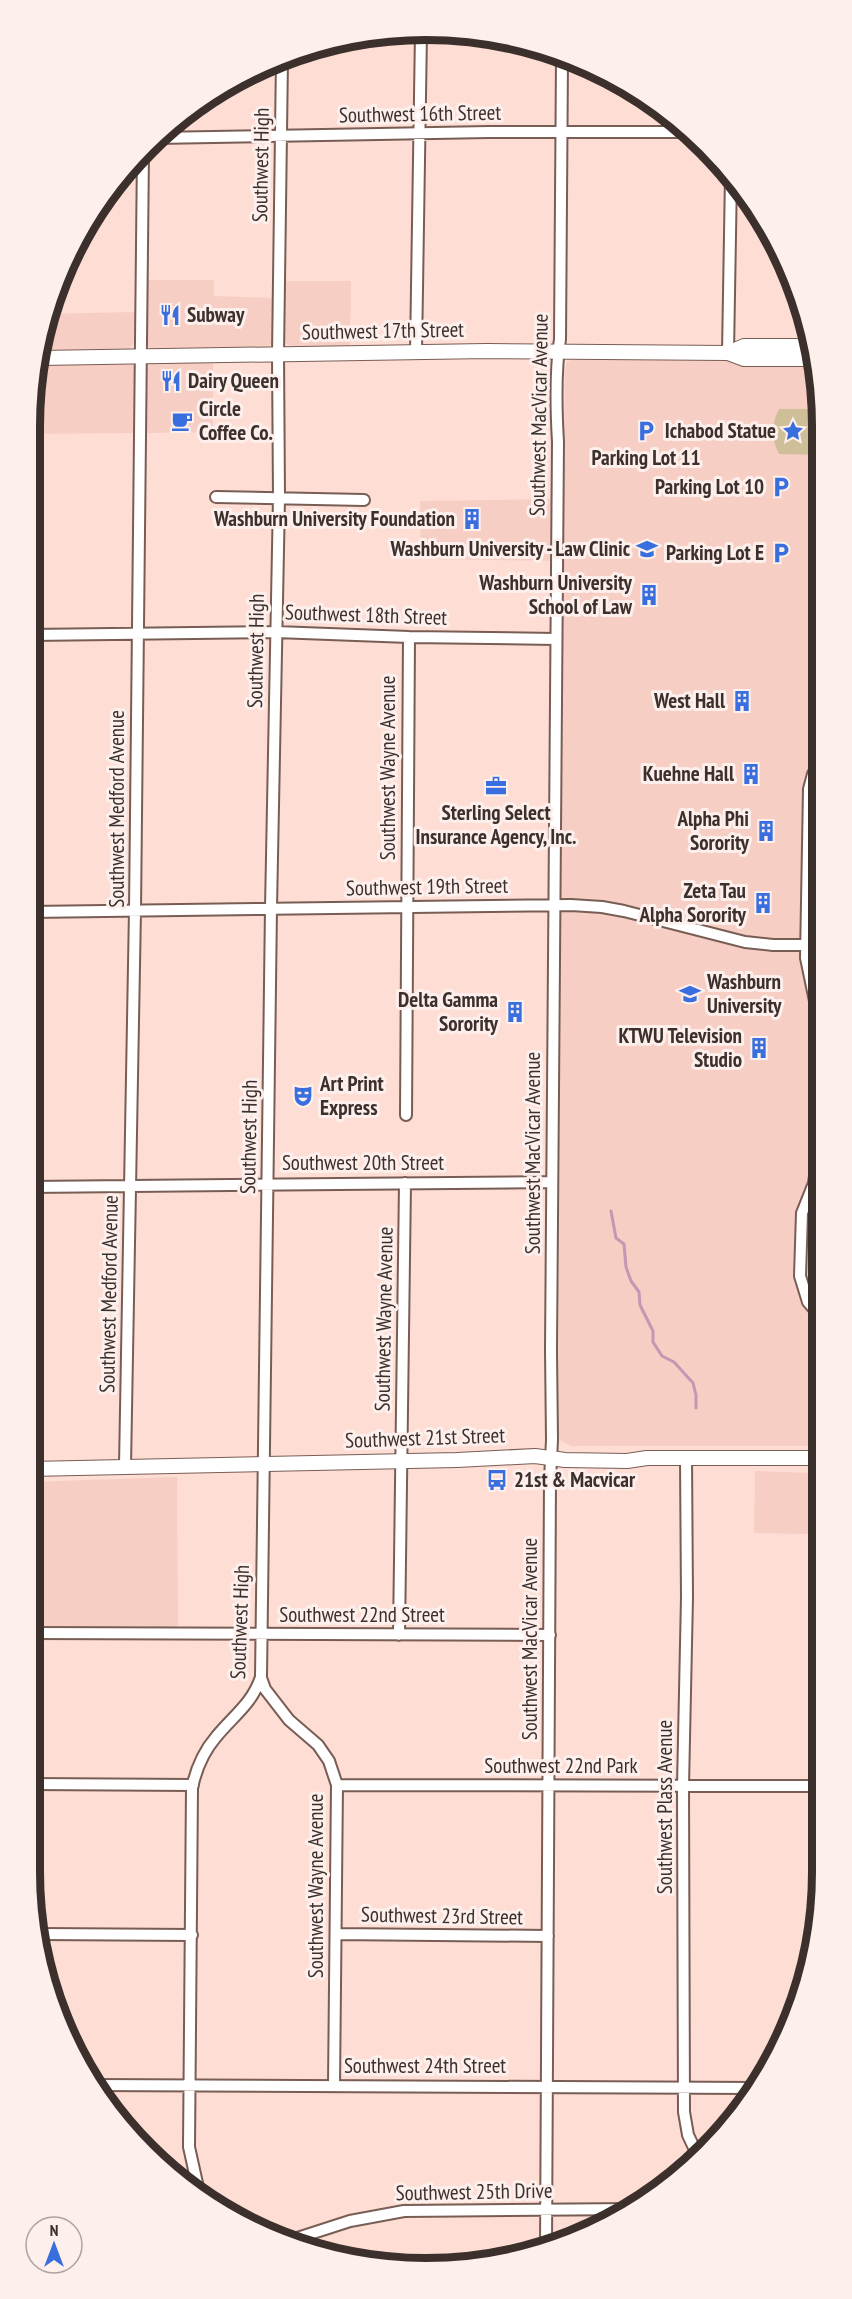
<svg xmlns="http://www.w3.org/2000/svg" width="852" height="2299" viewBox="0 0 852 2299" font-family="'PT Sans Narrow',sans-serif">
  <rect width="100%" height="100%" fill="#fdddd4"/>
  <path fill="#f6cec3" d="M 146,280 L 214,280 L 214,296 L 274,298 L 272,343 L 268,347 L 151,349 L 145,343 Z
    M 285,281 L 351,281 L 350,346 L 291,346 L 286,344 L 283,341 Z
    M 135,312 L 135,342 L 128,350 L 40,351 L 44,323 L 47,314 Z
    M 575,358 L 815,362 L 819,374 L 821,1446 L 571,1446 L 560,1440 L 558,1435 L 563,561 L 421,559 L 420,501 L 563,499 L 565,370 L 567,362 Z
    M 213,360 L 213,432 L 146,433 L 148,364 Z
    M 129,361 L 135,367 L 137,373 L 135,433 L 30,434 L 38,363 Z
    M 755,1471 L 811,1473 L 814,1478 L 813,1534 L 754,1533 Z
    M 177,1477 L 178,1628 L 30,1627 L 30,1482 Z"/>
  <path fill="#cfbf98" d="M 779,409 L 819,409 L 819,455 L 779,454 C 771,439 771,424 779,409 Z"/>
  <g fill="none" stroke-linecap="round" stroke-linejoin="round">
    <path stroke="#c696b3" stroke-width="3" d="M 611,1211 L 616,1238 L 624,1244 L 626,1267 L 631,1281 L 639,1292 L 640,1305 L 653,1331 L 653,1342 L 662,1356 L 674,1362 L 693,1383 L 696,1395 L 696,1408"/>
    <defs>
      <path id="minor" d="M 156,138 L 489,132 L 686,132
        M 416,352 L 421,32
        M 728,353 L 731,176
        M 216,497 L 364,500
        M 30,635 L 276,632 L 409,637 L 556,639
        M 819,765 L 813,774 L 809,789 L 806,958 L 819,1020 L 816,1169 L 814,1183 L 802,1213 L 800,1276 L 808,1302 L 821,1317
        M 30,912 L 571,905 L 602,907 L 624,911 L 745,942 L 773,945 L 820,945
        M 406,1115 L 409,637
        M 30,1187 L 552,1182
        M 686,1458 L 687,1597 L 683,1786 L 684,2112 L 688,2135 L 697,2154
        M 125,1466 L 135,910 L 143,152
        M 30,1633 L 550,1635
        M 399,1635 L 405,1183
        M 261,1678 L 265,1689 L 289,1720 L 318,1745 L 329,1761 L 337,1785 L 334,2086
        M 30,1784 L 193,1785
        M 337,1785 L 822,1786
        M 818,1906 L 821,1427
        M 40,1934 L 192,1935
        M 336,1934 L 548,1936
        M 93,2085 L 757,2088
        M 199,2192 L 189,2147 L 192,1788 C 196,1769 204,1751 216,1737 C 233,1716 252,1704 261,1677 L 271,908 L 279,498 L 278,354 L 282,59
        M 285,2242 L 350,2221 L 404,2211 L 633,2209
        M 546,2249 L 550,1480 L 552,1440 L 551,1350 L 558,442 C 556,408 555,373 560,339 L 562,59"/>
      <path id="major" d="M 728,353 L 744,346 L 810,346
        M 39,358 L 487,351 L 728,353 L 744,359 L 814,359
        M 30,1469 L 457,1460 L 535,1456 L 565,1460 L 627,1461 L 647,1458 L 821,1458"/>
    </defs>
    <use href="#minor" stroke="#785d55" stroke-width="14"/>
    <use href="#major" stroke="#785d55" stroke-width="16"/>
    <use href="#minor" stroke="#fff" stroke-width="10"/>
    <use href="#major" stroke="#fff" stroke-width="14"/>
  </g>
  <defs>
    <symbol id="restaurant-bare" viewBox="-9 -9 18 18"><path d="M-5-6h1v4h1v-4h1v4h1v-4h1v5L-1.5 .5V6h-2V.5L-5-1ZM5-6V6H3V1.5H1.5Q1.5-4 5-6Z" fill="#396ede" stroke="#fcefec" stroke-width="2.5" paint-order="stroke"/></symbol>
    <symbol id="cafe-bare" viewBox="-9 -9 18 18"><path d="M-5.5-4.5H6V0H3Q3 3.5 0 3.5H-2.5Q-5.5 3.5-5.5 0ZM3-3.2v2h1.7v-2ZM-6 4.5H4V6H-6Z" fill="#396ede" stroke="#fcefec" stroke-width="2.5" paint-order="stroke"/></symbol>
    <symbol id="parking-bare" viewBox="-9 -9 18 18"><path d="M-3.5-5.5H1a3.5 3.5 0 0 1 0 7H-1V5.5H-3.5ZM-1-3.4V-.6H.8a1.4 1.4 0 0 0 0-2.8Z" fill="#396ede" stroke="#fcefec" stroke-width="2.5" paint-order="stroke"/></symbol>
    <symbol id="sight-bare" viewBox="-9 -9 18 18"><path d="M0-6L1.8-2.2L6-1.7L2.9 1.2L3.7 5.4L0 3.3L-3.7 5.4L-2.9 1.2L-6-1.7L-1.8-2.2Z" fill="#396ede" stroke="#fcefec" stroke-width="2.5" paint-order="stroke"/></symbol>
    <symbol id="building-bare" viewBox="-9 -9 18 18"><path d="M-4-6H4V6H1V3H-1V6H-4ZM-2.5-4.3h1.7v1.8h-1.7ZM.8-4.3h1.7v1.8H.8ZM-2.5-1h1.7V.8h-1.7ZM.8-1h1.7V.8H.8Z" fill="#396ede" stroke="#fcefec" stroke-width="2.5" paint-order="stroke"/></symbol>
    <symbol id="school-bare" viewBox="-9 -9 18 18"><path d="M0-5L7-2L0 1L-7-2ZM-4 1L0 2.5L4 1V4Q0 6-4 4Z" fill="#396ede" stroke="#fcefec" stroke-width="2.5" paint-order="stroke"/></symbol>
    <symbol id="office-bare" viewBox="-9 -9 18 18"><path d="M-6-3h4V-5.5h4V-3h4V5H-6ZM-1-4.5V-3h2v-1.5ZM-6 0V1H6V0Z" fill="#396ede" stroke="#fcefec" stroke-width="2.5" paint-order="stroke"/></symbol>
    <symbol id="university-bare" viewBox="-9 -9 18 18"><path d="M0-5L7-2L0 1L-7-2ZM-4 1L0 2.5L4 1V4Q0 6-4 4Z" fill="#396ede" stroke="#fcefec" stroke-width="2.5" paint-order="stroke"/></symbol>
    <symbol id="theatre-bare" viewBox="-9 -9 18 18"><path d="M-5-5.5Q0-4 5-5.5V0Q5 5 0 6Q-5 5-5 0ZM-3.3-2.5H-1v1.5H-3.3ZM1-2.5H3.3v1.5H1ZM-2.8 1Q0 5.5 2.8 1Z" fill="#396ede" stroke="#fcefec" stroke-width="2.5" paint-order="stroke"/></symbol>
    <symbol id="bus-bare" viewBox="-9 -9 18 18"><path d="M-5-6H5V4H4V6H2V4H-2V6H-4V4H-5ZM-3.5-4V0h7V-4ZM-3.5 1.2v1.5H-2V1.2ZM2 1.2v1.5H3.5V1.2Z" fill="#396ede" stroke="#fcefec" stroke-width="2.5" paint-order="stroke"/></symbol>
  </defs>
  <g fill-rule="evenodd">
    <use href="#restaurant-bare" x="155" y="300" width="30" height="30"/>
    <use href="#restaurant-bare" x="156" y="366" width="30" height="30"/>
    <use href="#cafe-bare" x="167" y="406" width="30" height="30"/>
    <use href="#parking-bare" x="631" y="416" width="30" height="30"/>
    <use href="#sight-bare" x="778" y="416" width="30" height="30"/>
    <use href="#parking-bare" x="766" y="472" width="30" height="30"/>
    <use href="#building-bare" x="457" y="504" width="30" height="30"/>
    <use href="#school-bare" x="632" y="534" width="30" height="30"/>
    <use href="#parking-bare" x="766" y="538" width="30" height="30"/>
    <use href="#building-bare" x="634" y="580" width="30" height="30"/>
    <use href="#building-bare" x="727" y="686" width="30" height="30"/>
    <use href="#building-bare" x="736" y="759" width="30" height="30"/>
    <use href="#office-bare" x="481" y="771" width="30" height="30"/>
    <use href="#building-bare" x="751" y="816" width="30" height="30"/>
    <use href="#building-bare" x="748" y="888" width="30" height="30"/>
    <use href="#university-bare" x="675" y="979" width="30" height="30"/>
    <use href="#building-bare" x="500" y="997" width="30" height="30"/>
    <use href="#building-bare" x="744" y="1033" width="30" height="30"/>
    <use href="#theatre-bare" x="288" y="1081" width="30" height="30"/>
    <use href="#bus-bare" x="482" y="1465" width="30" height="30"/>
  </g>
  <g text-anchor="middle" stroke-width="6" stroke-linejoin="round" paint-order="stroke">
    <g font-size="21" fill="#3c302d" stroke="#fcefec">
      <text transform="translate(420 114) rotate(-1)" y="7">Southwest 16th Street</text>
      <text transform="translate(261 165) rotate(-89)" y="7">Southwest High</text>
      <text transform="translate(383 331) rotate(-1)" y="7">Southwest 17th Street</text>
      <text transform="translate(539 415) rotate(-89)" y="7">Southwest MacVicar Avenue</text>
      <text transform="translate(366 615) rotate(2)" y="7">Southwest 18th Street</text>
      <text transform="translate(256 651) rotate(-89)" y="7">Southwest High</text>
      <text transform="translate(388 768) rotate(-90)" y="7">Southwest Wayne Avenue</text>
      <text transform="translate(117 809) rotate(-90)" y="7">Southwest Medford Avenue</text>
      <text transform="translate(427 887) rotate(-1)" y="7">Southwest 19th Street</text>
      <text transform="translate(249 1137) rotate(-89)" y="7">Southwest High</text>
      <text transform="translate(533 1153) rotate(-90)" y="7">Southwest MacVicar Avenue</text>
      <text x="363" y="1170">Southwest 20th Street</text>
      <text transform="translate(109 1294) rotate(-89)" y="7">Southwest Medford Avenue</text>
      <text transform="translate(384 1319) rotate(-89)" y="7">Southwest Wayne Avenue</text>
      <text transform="translate(425 1438) rotate(-2)" y="7">Southwest 21st Street</text>
      <text x="362" y="1622">Southwest 22nd Street</text>
      <text transform="translate(240 1622) rotate(-88)" y="7">Southwest High</text>
      <text transform="translate(530 1639) rotate(-90)" y="7">Southwest MacVicar Avenue</text>
      <text x="561" y="1773">Southwest 22nd Park</text>
      <text transform="translate(665 1807) rotate(-90)" y="7">Southwest Plass Avenue</text>
      <text transform="translate(316 1886) rotate(-90)" y="7">Southwest Wayne Avenue</text>
      <text transform="translate(442 1916) rotate(1)" y="7">Southwest 23rd Street</text>
      <text x="425" y="2073">Southwest 24th Street</text>
      <text transform="translate(474 2192) rotate(-1)" y="7">Southwest 25th Drive</text>
    </g>
    <g font-size="21" font-weight="bold" fill="#3c302d" stroke="#fcefec" text-anchor="end">
      <text x="187" y="322" text-anchor="start">Subway</text>
      <text x="188" y="388" text-anchor="start">Dairy Queen</text>
      <text x="199" y="416" text-anchor="start">Circle<tspan x="199" dy="24">Coffee Co.</tspan></text>
      <text x="776" y="438">Ichabod Statue</text>
      <text x="646" y="465" text-anchor="middle">Parking Lot 11</text>
      <text x="764" y="494">Parking Lot 10</text>
      <text x="455" y="526">Washburn University Foundation</text>
      <text x="630" y="556">Washburn University - Law Clinic</text>
      <text x="764" y="560">Parking Lot E</text>
      <text x="632" y="590">Washburn University<tspan x="632" dy="24">School of Law</tspan></text>
      <text x="725" y="708">West Hall</text>
      <text x="734" y="781">Kuehne Hall</text>
      <text x="496" y="820" text-anchor="middle">Sterling Select<tspan x="496" dy="24">Insurance Agency, Inc.</tspan></text>
      <text x="749" y="826">Alpha Phi<tspan x="749" dy="24">Sorority</tspan></text>
      <text x="746" y="898">Zeta Tau<tspan x="746" dy="24">Alpha Sorority</tspan></text>
      <text x="707" y="989" text-anchor="start">Washburn<tspan x="707" dy="24">University</tspan></text>
      <text x="498" y="1007">Delta Gamma<tspan x="498" dy="24">Sorority</tspan></text>
      <text x="742" y="1043">KTWU Television<tspan x="742" dy="24">Studio</tspan></text>
      <text x="320" y="1091" text-anchor="start">Art Print<tspan x="320" dy="24">Express</tspan></text>
      <text x="514" y="1487" text-anchor="start">21st &amp; Macvicar</text>
    </g>
  </g>
  <path d="M0 0H852V2299H0ZM426 40H426A386 386 0 0 1 812 426V1872A386 386 0 0 1 426 2258H426A386 386 0 0 1 40 1872V426A386 386 0 0 1 426 40Z" fill="#fcefec" fill-rule="evenodd"/>
  <path fill="none" stroke="#3c302d" stroke-width="8" d="M426 40H426A386 386 0 0 1 812 426V1872A386 386 0 0 1 426 2258H426A386 386 0 0 1 40 1872V426A386 386 0 0 1 426 40Z"/>
  <g transform="translate(54 2245)"><circle r="28" fill="#fcefec" stroke="#afa3a0" stroke-width="1.5"/>
  <path d="M0-4.5L10 22L0 15L-10 22Z" fill="#396ede"/>
  <text y="-9" font-size="16" font-weight="bold" text-anchor="middle" fill="#3c302d">N</text>
  </g>
</svg>
